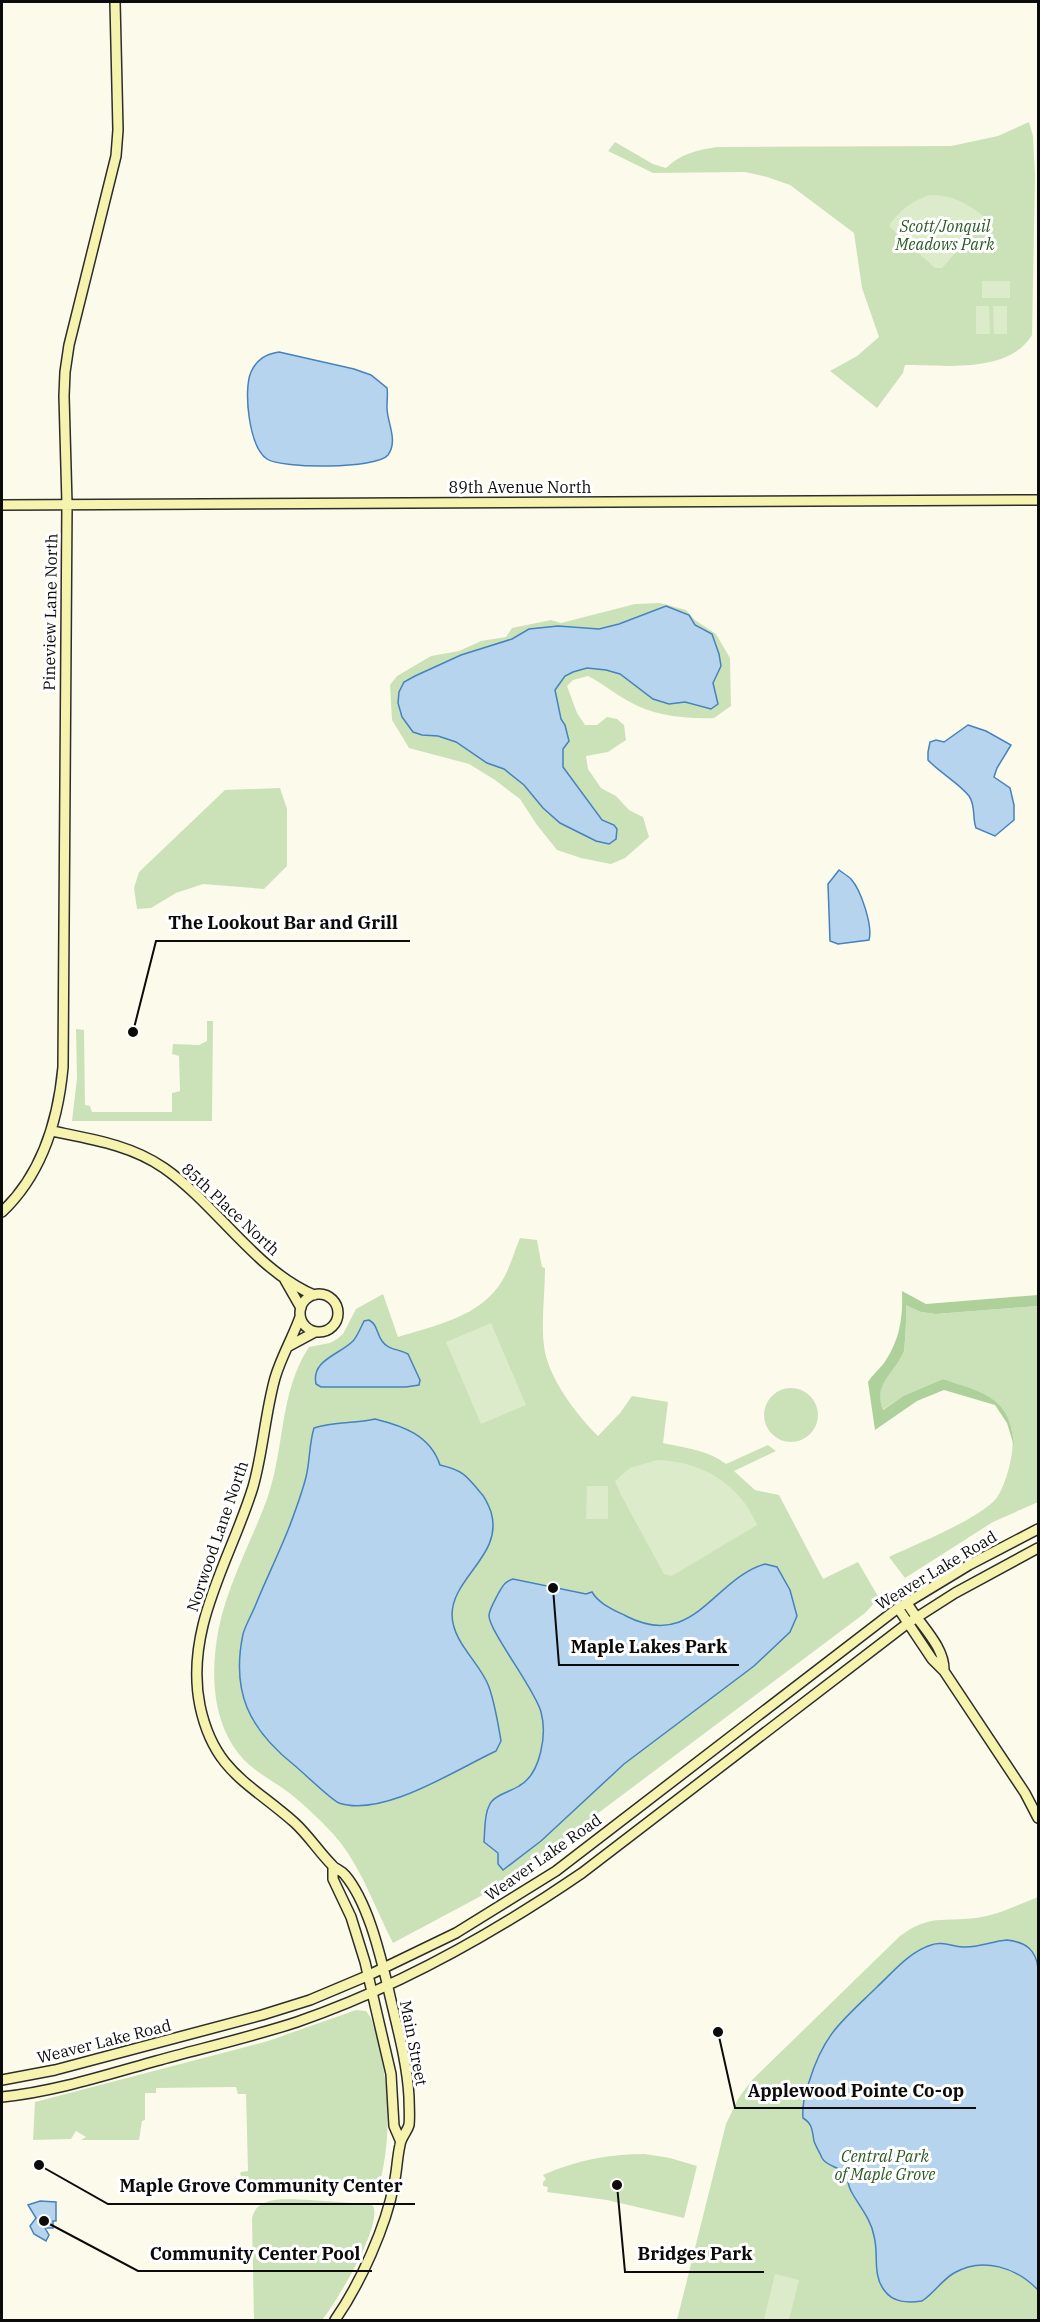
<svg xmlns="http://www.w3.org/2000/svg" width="1040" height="2322" viewBox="0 0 1040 2322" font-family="'IBM Plex Serif',serif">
  <rect width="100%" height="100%" fill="#fcfbeb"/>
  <path fill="#cbe2b9" d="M 1029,122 L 1033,136 L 1035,176 L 1032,335 C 1009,374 943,365 905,365 L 903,373 L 877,408 L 830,371 L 857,356 L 879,337 L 862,288 L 854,233 L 790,185 L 767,177 L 745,172 L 653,173 L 608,151 L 615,142 L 653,164 L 666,168 C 680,154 697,150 717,147 L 951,146 L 998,136 Z
    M 660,603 L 686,610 L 695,620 L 716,634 L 730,658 L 731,706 L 714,718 C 685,719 653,716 628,701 C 614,693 602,683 588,676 L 573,680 L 567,686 L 577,713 L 585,725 L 597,725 L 607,717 L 617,719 L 624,725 L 626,740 L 608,752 L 586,756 L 588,769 L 601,788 L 616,796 L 629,810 L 643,817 L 649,837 L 625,858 L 611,864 L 581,858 L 557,850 L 537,825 L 520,799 L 495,780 L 469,764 L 409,748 L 392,720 L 390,685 L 397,676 L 431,656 L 459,651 L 481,641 L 506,637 L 512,628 L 551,620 L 561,623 L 635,604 Z
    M 280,788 L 287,809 L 287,866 L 264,889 L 203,884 L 176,893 L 151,908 L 137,909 L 134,888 L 139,872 L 225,790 Z
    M 207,1021 L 213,1021 L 212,1121 L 72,1121 L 77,1078 L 76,1029 L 84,1030 L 85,1105 L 90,1106 L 92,1112 L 172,1112 L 172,1093 L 180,1091 L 179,1056 L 172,1054 L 173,1044 L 199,1045 L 207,1041 Z
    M 520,1238 L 537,1240 L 542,1267 L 545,1268 C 545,1293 541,1321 544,1346 C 548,1378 576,1414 598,1436 L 620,1413 L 632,1396 L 668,1402 L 663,1443 C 685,1448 708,1450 726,1464 L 768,1445 L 776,1451 L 734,1471 L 755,1490 L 779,1495 L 823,1579 L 858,1562 L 879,1598 L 865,1613 L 529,1865 L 481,1896 L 393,1943 C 376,1910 363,1872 340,1842 C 325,1824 307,1807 288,1792 C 273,1781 257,1773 244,1760 C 211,1724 210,1672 219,1627 C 228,1584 252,1540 267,1499 C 285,1449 279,1392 309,1347 L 330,1343 L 337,1339 L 343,1334 L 356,1309 L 383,1294 L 398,1337 C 436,1325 480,1317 502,1281 C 510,1268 514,1252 520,1238 Z
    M 906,1304 L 921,1312 L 936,1314 L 1038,1306 L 1038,1502 L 993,1522 L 905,1578 L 889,1557 C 918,1543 972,1522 994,1501 C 1002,1493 1008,1473 1010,1463 C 1023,1407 988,1394 943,1379 L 903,1396 L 882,1410 C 873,1381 895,1373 904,1351 C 905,1347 907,1309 906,1304 Z
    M764 1415a27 27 0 1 1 54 0a27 27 0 1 1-54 0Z
    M 1038,1897 L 1038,2320 L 677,2320 L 726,2124 L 738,2099 L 751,2081 L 900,1936 C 930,1914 942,1922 976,1918 C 998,1915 1018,1905 1038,1897 Z
    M 356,2010 L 366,2011 L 371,2018 C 388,2068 393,2127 381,2178 L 376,2183 L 269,2187 L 255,2191 L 250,2189 L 240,2174 L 241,2172 L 248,2171 L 246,2094 L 238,2094 L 236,2087 L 156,2088 L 156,2093 L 145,2093 L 145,2120 L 142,2121 L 139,2140 L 81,2140 L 86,2137 L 76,2131 L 71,2139 L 33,2140 L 35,2102 L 268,2041 Z
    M 645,2154 L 670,2158 L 697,2166 L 684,2218 L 607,2200 L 547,2192 L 548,2187 L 543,2186 L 543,2182 L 546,2179 L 543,2175 C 577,2160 608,2154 645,2154 Z
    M 309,2200 L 368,2204 L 373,2206 C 383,2225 336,2303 322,2320 L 254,2320 L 252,2219 C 256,2194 290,2200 309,2200 Z"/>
  <path fill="#aed19b" d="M 902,1291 L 926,1304 L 1038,1295 L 1038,1306 L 936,1314 L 921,1312 L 906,1305 C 907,1310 905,1347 904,1351 C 896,1372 872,1384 883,1410 L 903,1396 L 943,1379 C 984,1393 1011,1397 1014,1446 L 1007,1423 L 995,1405 L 944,1390 L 917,1401 L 875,1430 L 868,1382 C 873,1374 881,1368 886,1360 C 900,1338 903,1317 902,1291 Z"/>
  <path fill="#dcebca" d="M 929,195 C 953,195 967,203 986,218 L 942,268 L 935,268 L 889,226 C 899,210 911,202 929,195 Z
    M 982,281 L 1010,281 L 1010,298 L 982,298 Z
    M 976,306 L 989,306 L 990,334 L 976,334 Z
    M 993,306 L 1007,306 L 1007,334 L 994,334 Z
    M 491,1323 L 526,1405 L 481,1424 L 446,1342 Z
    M 657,1460 C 701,1461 740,1484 757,1525 L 672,1576 L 664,1574 L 620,1493 L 615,1481 L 630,1468 Z
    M 587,1486 L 608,1486 L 608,1519 L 586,1519 Z
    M 775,2274 L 799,2280 L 789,2320 L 764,2319 Z"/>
  <path fill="#b6d4ee" stroke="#4682bb" stroke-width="1.5" d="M 279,352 L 354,369 L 371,375 L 387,388 C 388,394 387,399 387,406 C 386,421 399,440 388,455 C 377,469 281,469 267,459 C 249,447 243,390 251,372 C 257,359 266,354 279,352 Z
    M 666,606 L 689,615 L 695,625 L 712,634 L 719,654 L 721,666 L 713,683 L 718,704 L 711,709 L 685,702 L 669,704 L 653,699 L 620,674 L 606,670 L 587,668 L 573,672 L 565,676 L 555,690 L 561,719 L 565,725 L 569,741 L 563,749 L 563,767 L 602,820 L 614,825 L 617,829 L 616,839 L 609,844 L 596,841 L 560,823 L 543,808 L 524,785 L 504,769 L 487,763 L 456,742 L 438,736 L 422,735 L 413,732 L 402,717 L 398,703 L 399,692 L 404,682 L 415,676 L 461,655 L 512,639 L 529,629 L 558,626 L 599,629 L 619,624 Z
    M 968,725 L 986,731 L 1011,745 L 997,768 L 994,777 L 1010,788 L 1014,805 L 1014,820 L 995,836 L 976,828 C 972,817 976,806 969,796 C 959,783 940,773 928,760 L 928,752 L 930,742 L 936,740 L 944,742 Z
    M 839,870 C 843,873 848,876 851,879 C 861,890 873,926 869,940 L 838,944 L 830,941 L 828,884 Z
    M 369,1320 C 378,1325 376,1333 382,1341 C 388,1350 399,1349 408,1354 L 420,1380 L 419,1385 L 406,1387 L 321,1387 L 316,1384 C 311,1360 339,1355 353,1341 C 357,1337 361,1327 364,1321 Z
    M 375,1419 C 403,1426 430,1435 440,1465 C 462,1470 466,1475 480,1492 C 486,1498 488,1504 491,1512 C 504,1555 452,1577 452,1615 C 453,1644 480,1662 489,1687 C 495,1704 498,1723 501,1741 L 496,1751 C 457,1769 383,1818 339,1803 C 330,1799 304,1773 294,1765 C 249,1729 231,1692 243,1634 C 246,1624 252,1614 256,1604 C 267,1577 280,1551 290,1525 C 296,1509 302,1493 306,1477 C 310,1461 309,1444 314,1428 C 334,1421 355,1424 375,1419 Z
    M 765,1564 L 777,1567 L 790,1590 L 797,1616 L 790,1632 L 754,1666 L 624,1764 L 541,1841 L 503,1870 L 498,1864 L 498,1853 L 484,1842 C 485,1831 484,1815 489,1806 C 493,1795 510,1792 519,1786 C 541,1774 547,1734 541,1712 C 535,1689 488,1630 489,1615 C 490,1608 495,1600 498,1594 C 503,1586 504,1582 513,1579 L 586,1594 L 592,1592 C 599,1604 614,1610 626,1616 C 694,1651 713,1579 765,1564 Z
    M 1007,1940 C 1026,1942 1036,1950 1038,1968 L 1038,2290 C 1017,2268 983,2256 954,2273 C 942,2280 934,2293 922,2301 C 908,2303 893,2303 884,2290 C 872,2274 879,2254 874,2236 C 871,2219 859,2206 851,2191 C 848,2186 848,2178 845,2174 C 839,2166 827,2167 822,2158 C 820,2153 816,2147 814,2141 C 812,2131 813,2124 803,2118 C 802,2104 805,2095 809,2082 C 824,2033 842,2021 877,1987 C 893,1972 909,1952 931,1945 C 942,1941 951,1946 963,1947 C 978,1948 992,1941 1007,1940 Z
    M 40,2201 L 56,2202 L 56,2221 L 53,2221 L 53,2228 L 45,2228 L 49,2235 L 46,2241 L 34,2234 L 30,2226 L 36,2218 L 28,2205 Z"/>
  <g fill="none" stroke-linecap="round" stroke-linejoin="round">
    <defs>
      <path id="secondary" d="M 2,505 L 1038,500
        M 52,1131 C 91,1139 131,1145 164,1168 C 217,1205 255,1270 314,1295
        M 2,1212 C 42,1174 58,1122 63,1067 L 67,504 L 64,396 L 65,372 L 69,345 L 116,156 L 118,130 L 115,2
        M 285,1280 L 301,1308
        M300 1313a19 19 0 1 1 38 0a19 19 0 1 1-38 0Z
        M 300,1317 C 293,1337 281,1357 275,1378 C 265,1414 263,1452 253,1487 C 231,1559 184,1628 200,1706 C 214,1772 250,1783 295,1823 C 309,1836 319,1852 332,1865 C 335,1869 341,1870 345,1875 C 367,1901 379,1950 387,1983 C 395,2020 407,2059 409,2097 C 409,2105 410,2117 409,2125 C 407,2132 401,2137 400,2145 C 397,2158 397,2171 394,2184 C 386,2227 360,2284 335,2320
        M 289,1346 L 315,1332
        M 907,1603 C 919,1624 945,1646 944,1671
        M 898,1608 L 932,1659 L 944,1671 L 1025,1793 L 1038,1818
        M 333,1867 L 333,1879 L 351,1917 L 365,1962 L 391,2074 L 394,2126 L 400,2140
        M 2,2080 L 55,2070 L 262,2015 L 310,2000 L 367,1976 L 456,1933 L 556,1871 L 898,1608 L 969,1565 L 1038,1529
        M 2,2097 C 53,2092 106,2075 156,2061 C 203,2048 251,2037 297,2022 C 399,1987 493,1934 582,1873 L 908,1623 L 955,1593 L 1038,1548"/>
    </defs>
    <use href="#secondary" stroke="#2d2d2d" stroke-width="12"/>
    <use href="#secondary" stroke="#f5f3ae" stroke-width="9"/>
  </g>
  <g text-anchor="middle" stroke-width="6" stroke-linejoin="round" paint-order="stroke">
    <g font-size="16" font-style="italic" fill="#2a5924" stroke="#fff">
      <text x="945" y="232">Scott/Jonquil<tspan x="945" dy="18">Meadows Park</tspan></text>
      <text x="885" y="2162">Central Park<tspan x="885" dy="18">of Maple Grove</tspan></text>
    </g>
    <g font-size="16" fill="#0b0b0b" stroke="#fff">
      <text x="520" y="493">89th Avenue North</text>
      <text transform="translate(50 612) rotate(-89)" y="6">Pineview Lane North</text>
      <text transform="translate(231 1209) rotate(43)" y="6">85th Place North</text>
      <text transform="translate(217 1536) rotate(-71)" y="6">Norwood Lane North</text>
      <text transform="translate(936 1570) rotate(-31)" y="6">Weaver Lake Road</text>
      <text transform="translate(543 1857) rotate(-35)" y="6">Weaver Lake Road</text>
      <text transform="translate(104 2041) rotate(-14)" y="6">Weaver Lake Road</text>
      <text transform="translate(414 2043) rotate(79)" y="6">Main Street</text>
    </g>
  </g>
  <path fill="none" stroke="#0b0b0b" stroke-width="2" d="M133 1032L156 941H410M553 1588L559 1665H739M718 2032L735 2108H976M39 2165L108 2204H415M44 2221L138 2271H372M617 2185L625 2272H764"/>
  <g fill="#0b0b0b" stroke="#fff" stroke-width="2">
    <circle cx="133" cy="1032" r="6"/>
    <circle cx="553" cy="1588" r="6"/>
    <circle cx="718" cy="2032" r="6"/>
    <circle cx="39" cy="2165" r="6"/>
    <circle cx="44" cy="2221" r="6"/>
    <circle cx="617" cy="2185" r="6"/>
  </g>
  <g font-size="18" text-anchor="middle" font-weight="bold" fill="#0b0b0b" stroke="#fff" stroke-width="6" stroke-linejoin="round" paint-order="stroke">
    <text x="283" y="929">The Lookout Bar and Grill</text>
    <text x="649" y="1653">Maple Lakes Park</text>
    <text x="856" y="2097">Applewood Pointe Co-op</text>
    <text x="261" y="2192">Maple Grove Community Center</text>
    <text x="255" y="2260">Community Center Pool</text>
    <text x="695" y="2260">Bridges Park</text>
  </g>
  <rect width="1040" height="2322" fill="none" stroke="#0b0b0b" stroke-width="6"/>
</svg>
